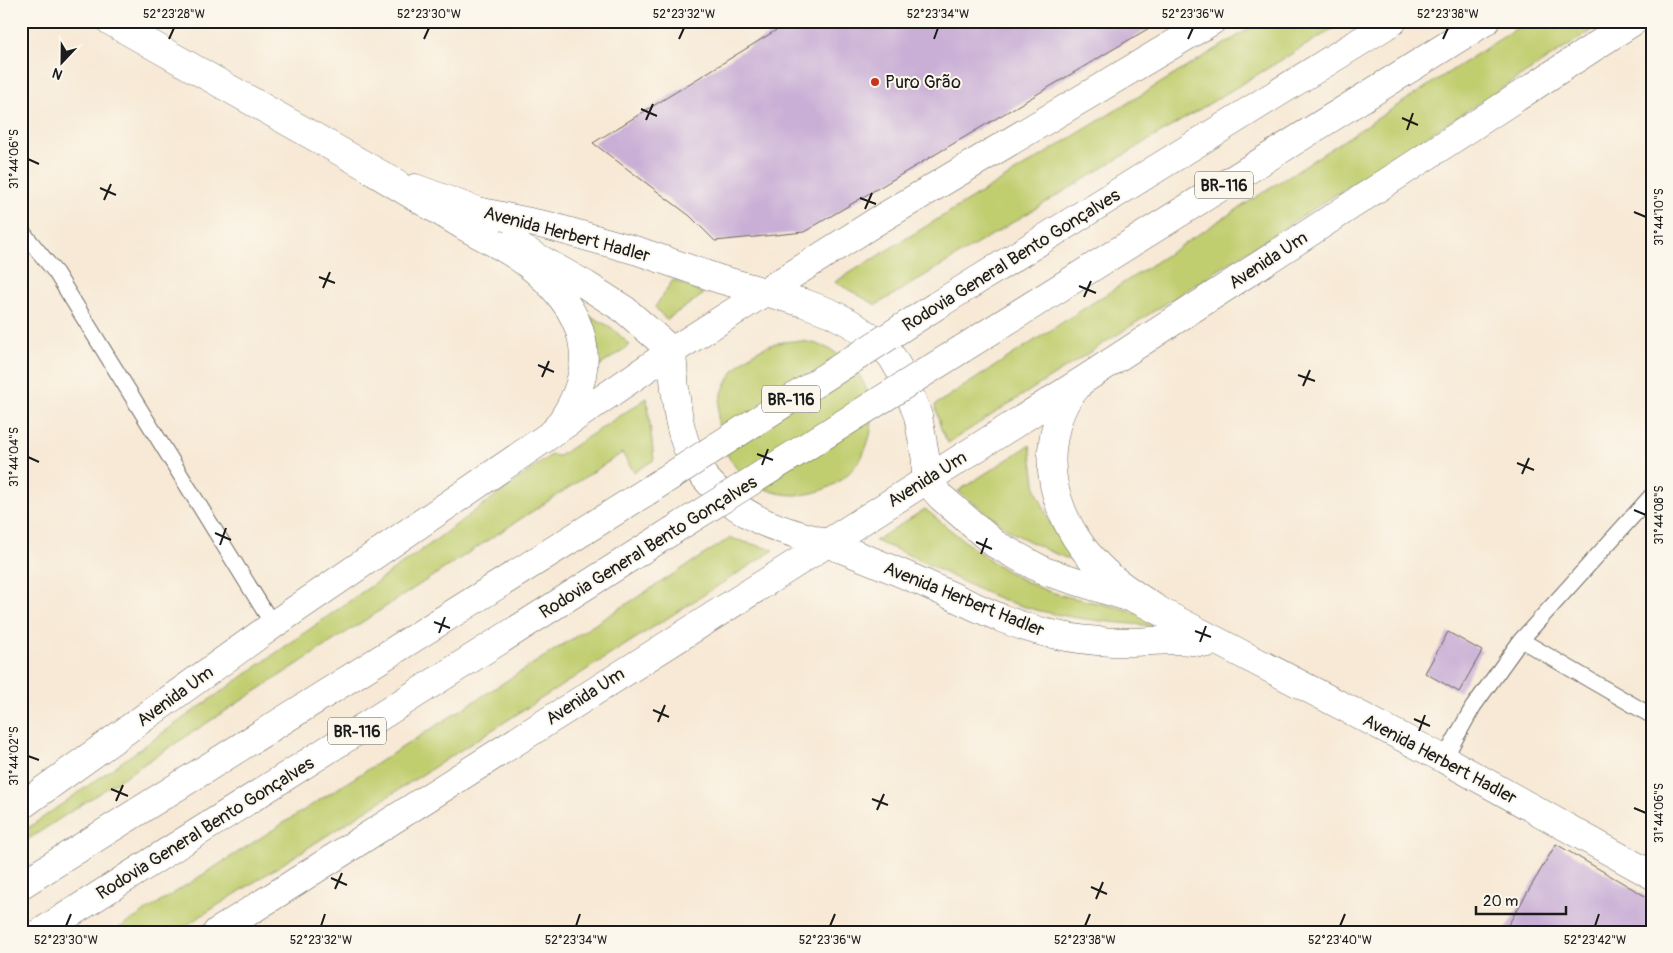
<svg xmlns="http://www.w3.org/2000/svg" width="1673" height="953" viewBox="0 0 1673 953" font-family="Pangolin,sans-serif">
  <rect width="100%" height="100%" fill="#fbf7ec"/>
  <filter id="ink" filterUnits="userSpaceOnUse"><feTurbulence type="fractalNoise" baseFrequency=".02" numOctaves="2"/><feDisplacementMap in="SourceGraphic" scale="10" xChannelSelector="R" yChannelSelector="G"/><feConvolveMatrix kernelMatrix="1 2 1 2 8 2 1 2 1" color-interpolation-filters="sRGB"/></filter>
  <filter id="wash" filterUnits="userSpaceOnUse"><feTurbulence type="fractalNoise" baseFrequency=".0096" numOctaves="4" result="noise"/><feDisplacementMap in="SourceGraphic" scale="20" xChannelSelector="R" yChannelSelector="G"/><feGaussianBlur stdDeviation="1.12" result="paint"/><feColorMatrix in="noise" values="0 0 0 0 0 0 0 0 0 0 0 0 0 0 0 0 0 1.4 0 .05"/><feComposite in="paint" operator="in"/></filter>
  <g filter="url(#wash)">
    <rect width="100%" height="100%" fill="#f7e9d5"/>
    <path fill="#c1ce70" stroke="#6e7546" d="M 1262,21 L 1346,21 L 876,305 L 835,282 Z
      M 1528,21 L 1607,21 L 948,443 L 941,429 L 935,405 Z
      M 673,280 L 704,294 L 666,320 L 655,307 Z
      M 591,316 L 612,328 L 630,345 L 598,367 L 597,346 Z
      M718 418a77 77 0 1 1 154 0a77 77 0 1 1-154 0Z
      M 647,398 L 654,460 L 634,472 L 622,453 L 21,844 L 21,833 L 426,547 L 551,455 L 559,456 Z
      M 1030,445 L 1036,490 L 1050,522 L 1073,561 L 1049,551 L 1013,533 L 958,491 Z
      M 925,509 C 963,540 999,572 1045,590 C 1084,604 1130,603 1165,627 C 1111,622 1055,619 1004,600 C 959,583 920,557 875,541 Z
      M 730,538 L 774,550 L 176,932 L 113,932 Z"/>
    <g id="blocks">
      <path fill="#c9afd6" d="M 791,21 L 1161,21 L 804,232 L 715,241 L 690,216 L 593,143 Z
        M 1448,632 L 1482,651 L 1459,692 L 1425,673 Z
        M 1556,844 L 1652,900 L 1652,932 L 1504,932 Z"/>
    </g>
  </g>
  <g filter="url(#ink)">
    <use href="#blocks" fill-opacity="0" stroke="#69645d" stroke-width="1"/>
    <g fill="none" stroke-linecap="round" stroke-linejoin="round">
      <defs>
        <path id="service" d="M 21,230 L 56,273 L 273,625
          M 1521,640 L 1652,716
          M 1444,759 L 1473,707 L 1521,640 L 1652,495"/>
        <path id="tertiary" d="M 110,21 L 396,183
          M 415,188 L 477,211 L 549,226 L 638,251 L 719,279 L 804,303 L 831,313 L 850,323 L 881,345 L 892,357 L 903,376 L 918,416 L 926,460 L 926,480 L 941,497 L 995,544 L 1044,571 L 1140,601 L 1444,759 L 1652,875
          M 512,243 L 586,285 L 625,310 L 672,351 C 675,391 676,442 702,474 C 718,494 739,510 761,521 C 782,531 804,536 825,543 C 854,553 882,565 910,577 C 958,597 1004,625 1057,635 C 1075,639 1095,641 1113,642 C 1145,643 1174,637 1208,643"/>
        <path id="secondary" d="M 374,172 C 406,191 437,210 469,229 C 487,239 508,249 525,262 C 586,309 605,363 556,429
          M 1077,387 C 1062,402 1056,422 1053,442 C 1045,490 1070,540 1105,572 C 1125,590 1149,604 1171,618
          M 21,806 L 273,625 L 672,351 L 877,221 L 1212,21
          M 217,932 L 1085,379 L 1634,21"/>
        <path id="motorway" d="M 936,306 L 1393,21
          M 962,349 L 1486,21
          M 21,885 L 646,492
          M 41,932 L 672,531"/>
      </defs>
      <use href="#service" stroke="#69645d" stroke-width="17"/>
      <use href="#tertiary" stroke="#69645d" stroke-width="29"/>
      <use href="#secondary" stroke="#69645d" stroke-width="29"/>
      <use href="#motorway" stroke="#69645d" stroke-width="29"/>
      <use href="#service" stroke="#fff" stroke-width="15"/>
      <use href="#tertiary" stroke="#fff" stroke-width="28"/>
      <use href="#secondary" stroke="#fff" stroke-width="28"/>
      <use href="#motorway" stroke="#fff" stroke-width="28"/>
      <defs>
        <path id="motorway-bridge" d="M 646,492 L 936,306
          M 672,531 L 962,349"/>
      </defs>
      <use href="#motorway-bridge" stroke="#69645d" stroke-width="29" stroke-linecap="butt"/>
      <use href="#motorway-bridge" stroke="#fff" stroke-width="28"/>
    </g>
  </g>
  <path fill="none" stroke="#1c1c1c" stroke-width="2" d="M 169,39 L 174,28M 424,39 L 429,28M 679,39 L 684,28M 934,39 L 938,28M 1188,39 L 1193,28M 1443,39 L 1448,28M 641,109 L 657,116M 1402,118 L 1418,125M 646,120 L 653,104M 1407,130 L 1413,113M 28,159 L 39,164M 100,188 L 116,195M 860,198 L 876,204M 104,200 L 111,184M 865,209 L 872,193M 1634,212 L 1646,217M 319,277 L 335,283M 1079,286 L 1096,293M 323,288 L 330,272M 1084,297 L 1091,281M 538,365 L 554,372M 1298,375 L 1315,381M 542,377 L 549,361M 1303,386 L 1310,370M 757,454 L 773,460M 28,457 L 39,462M 1517,463 L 1534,470M 762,465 L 768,449M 1522,474 L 1529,458M 1634,510 L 1646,515M 215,533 L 231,540M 976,542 L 992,549M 220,545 L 226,528M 981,554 L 987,538M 434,622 L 450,628M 1195,631 L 1211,637M 439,633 L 445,617M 1200,642 L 1206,626M 653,710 L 669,717M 1414,719 L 1430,726M 658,722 L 665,705M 1419,731 L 1425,715M 28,756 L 39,760M 111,789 L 128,796M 872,799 L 888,805M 116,801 L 123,785M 1634,808 L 1646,813M 877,810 L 884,794M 331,878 L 347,885M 1091,887 L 1107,894M 335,889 L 342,873M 1096,899 L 1103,882M 66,926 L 71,914M 321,926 L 325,914M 576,926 L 580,914M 830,926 L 835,914M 1085,926 L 1090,914M 1340,926 L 1345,914M 1595,926 L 1599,914"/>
  <circle fill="#c8321e" stroke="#fbf7ec" stroke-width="2" cx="875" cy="82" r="5"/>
  <g text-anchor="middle" stroke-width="4" stroke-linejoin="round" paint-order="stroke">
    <g fill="#fbf7ec" stroke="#5f5e5a" stroke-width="1">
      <rect x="1195" y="171.5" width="58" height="27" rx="4"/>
      <rect x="762" y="385.5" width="58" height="27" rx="4"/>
      <rect x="328" y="717.5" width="58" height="27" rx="4"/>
    </g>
    <g font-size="16" font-weight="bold" fill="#1c1c1c">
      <text x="1224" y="191">BR-116</text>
      <text x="791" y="405">BR-116</text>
      <text x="357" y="737">BR-116</text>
    </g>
    <g font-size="18" fill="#1c1c1c" stroke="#fbf7ec" text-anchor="start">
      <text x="885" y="88">Puro Grão</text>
    </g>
    <g font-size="18" fill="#1c1c1c" stroke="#fbf7ec">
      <text transform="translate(567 234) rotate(15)" y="6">Avenida Herbert Hadler</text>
      <text transform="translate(1011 260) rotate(-32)" y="6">Rodovia General Bento Gonçalves</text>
      <text transform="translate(1268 260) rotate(-33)" y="6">Avenida Um</text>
      <text transform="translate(927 479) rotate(-32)" y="6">Avenida Um</text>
      <text transform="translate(648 547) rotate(-32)" y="6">Rodovia General Bento Gonçalves</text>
      <text transform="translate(964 599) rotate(22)" y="6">Avenida Herbert Hadler</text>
      <text transform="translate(175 696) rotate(-36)" y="6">Avenida Um</text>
      <text transform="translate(585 696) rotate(-33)" y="6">Avenida Um</text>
      <text transform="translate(1440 759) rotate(28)" y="6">Avenida Herbert Hadler</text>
      <text transform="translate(205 828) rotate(-32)" y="6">Rodovia General Bento Gonçalves</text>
    </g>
  </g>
  <rect width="1673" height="953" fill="none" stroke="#fbf7ec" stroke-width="55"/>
  <g transform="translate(62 62) rotate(202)" stroke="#fbf7ec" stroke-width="4" paint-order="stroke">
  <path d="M0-4L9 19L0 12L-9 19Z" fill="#1c1c1c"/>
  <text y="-8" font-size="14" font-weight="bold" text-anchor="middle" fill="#1c1c1c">N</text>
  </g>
  <path d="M1476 906v8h90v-8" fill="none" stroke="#1c1c1c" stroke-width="2.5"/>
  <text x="1483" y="906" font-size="15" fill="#1c1c1c" stroke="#fbf7ec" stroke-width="4" paint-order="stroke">20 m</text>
  <rect x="28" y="28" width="1618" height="898" fill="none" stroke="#1c1c1c" stroke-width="2"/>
  <g font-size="12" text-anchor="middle" fill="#1c1c1c">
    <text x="174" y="18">52°23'28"W</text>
    <text x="429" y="18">52°23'30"W</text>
    <text x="684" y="18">52°23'32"W</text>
    <text x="938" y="18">52°23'34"W</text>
    <text x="1193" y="18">52°23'36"W</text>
    <text x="1448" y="18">52°23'38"W</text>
    <text transform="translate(14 159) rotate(-90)" y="4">31°44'06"S</text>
    <text transform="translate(1659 217) rotate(-90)" y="4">31°44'10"S</text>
    <text transform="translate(14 457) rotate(-90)" y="4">31°44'04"S</text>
    <text transform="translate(1659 515) rotate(-90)" y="4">31°44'08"S</text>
    <text transform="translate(14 756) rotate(-90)" y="4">31°44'02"S</text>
    <text transform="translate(1659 813) rotate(-90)" y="4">31°44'06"S</text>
    <text x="66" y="944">52°23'30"W</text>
    <text x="321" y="944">52°23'32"W</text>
    <text x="576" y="944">52°23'34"W</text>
    <text x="830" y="944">52°23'36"W</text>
    <text x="1085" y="944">52°23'38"W</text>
    <text x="1340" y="944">52°23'40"W</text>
    <text x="1595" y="944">52°23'42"W</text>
  </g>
</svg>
